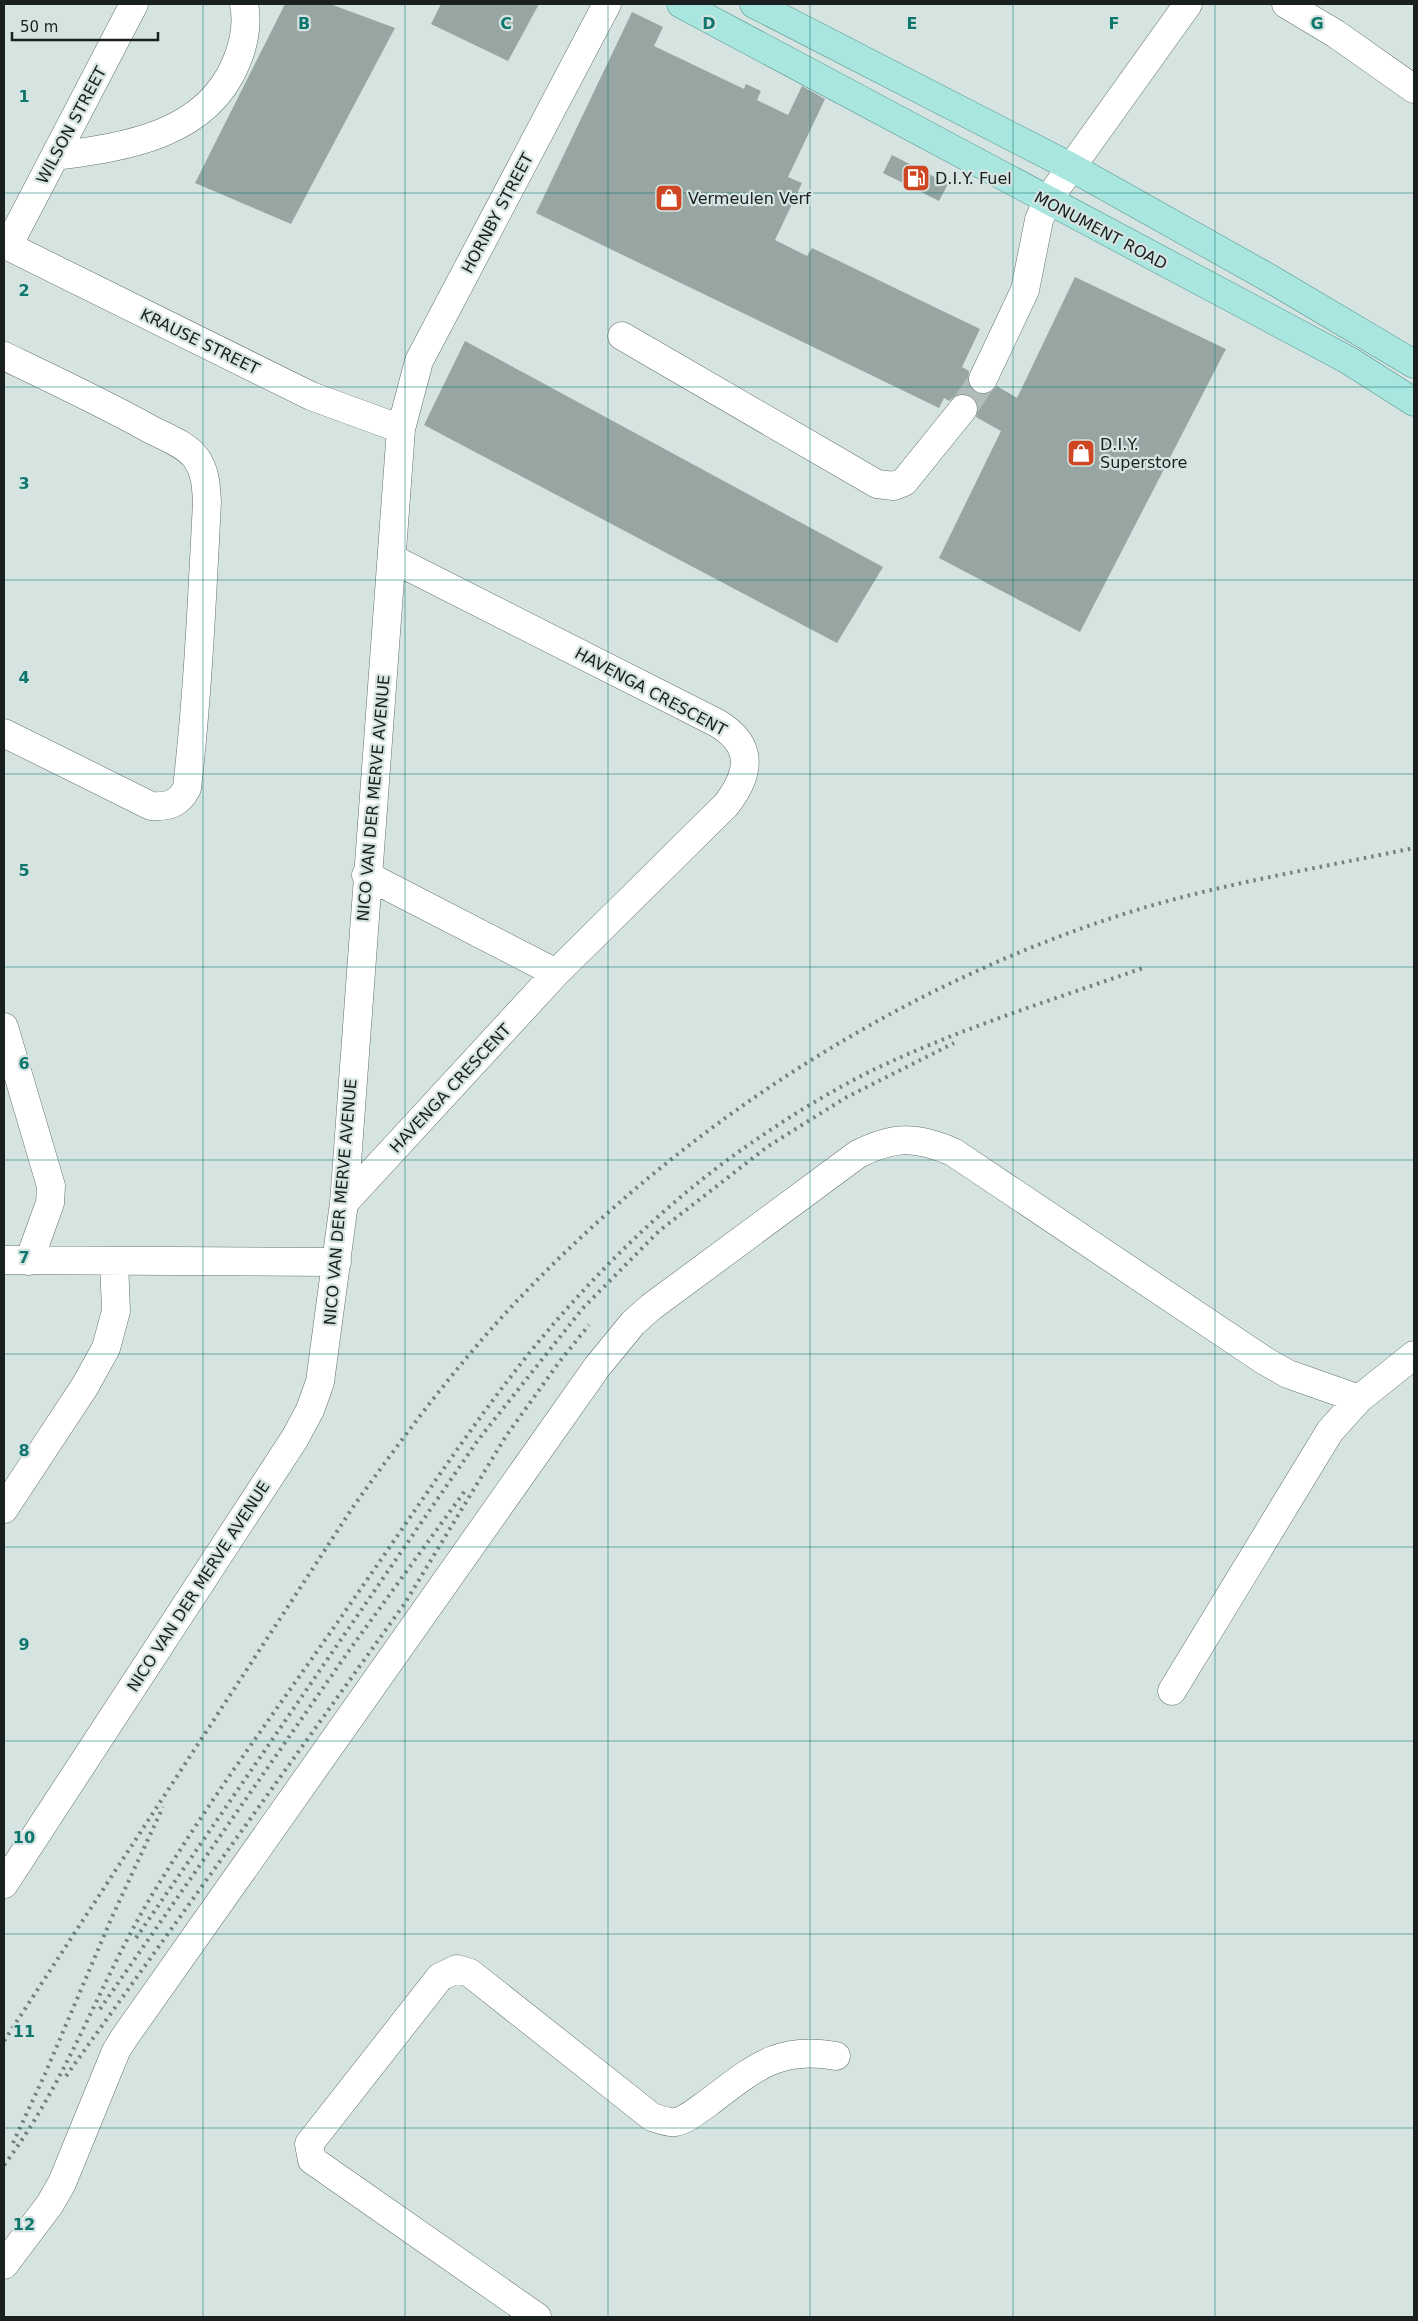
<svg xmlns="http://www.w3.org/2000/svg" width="1418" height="2321" viewBox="0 0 1418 2321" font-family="'DejaVu Sans',sans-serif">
  <rect width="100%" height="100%" fill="#d5e4e1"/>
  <path fill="#97a5a3" d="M 285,4 L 330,4 L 395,28 L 291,224 L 195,183 Z
    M 441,4 L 539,4 L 508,61 L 431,24 Z
    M 632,12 L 663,27 L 654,46 L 744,89 L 746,84 L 761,91 L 757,100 L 788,115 L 802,86 L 825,99 L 788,177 L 802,183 L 775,240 L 807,256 L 812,248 L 980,329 L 962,367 L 969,371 L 968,381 L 970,388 L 976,393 L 985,394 L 991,392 L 997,386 L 1017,398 L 1075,277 L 1226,349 L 1080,632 L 939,558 L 1001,431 L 976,417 L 978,404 L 972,397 L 965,394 L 957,395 L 949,401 L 944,398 L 939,408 L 536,213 Z
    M 892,155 L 948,184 L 939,201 L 883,173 Z
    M 465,341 L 883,567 L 837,643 L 424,425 Z"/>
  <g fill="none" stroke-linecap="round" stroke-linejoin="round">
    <path stroke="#b0bdba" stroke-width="28" stroke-dasharray="28 14" stroke-linecap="butt" d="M 963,409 L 983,379"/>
    <defs>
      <path id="minor" d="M 1286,4 L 1336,34 L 1414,89
        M 55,156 C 124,147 206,136 236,63 C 244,44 248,24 244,4
        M 4,244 L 311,396 L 401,429
        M 8,246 L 134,4
        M 622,336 L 877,484 L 894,486 L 904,482 L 963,409
        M 4,356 C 52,379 101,402 148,428 C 163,436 186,444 196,458 C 206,472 206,487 207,502 C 202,598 198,693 187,788 C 179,804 168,807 151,806 L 4,733
        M 983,379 L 1025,290 L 1039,220 L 1047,201 L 1188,4
        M 366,875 L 556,973 L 726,805 C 751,773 754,745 717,723 L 393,559
        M 4,1027 L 51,1186 L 50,1203 L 29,1261
        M 344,1203 L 556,973
        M 4,1260 L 337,1262
        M 4,1509 L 85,1386 L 106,1348 L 116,1311 L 114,1261
        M 1172,1691 L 1330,1431 L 1359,1399 L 1414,1355
        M 4,1884 L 295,1438 L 310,1410 L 320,1382 L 344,1203 L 401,429 L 419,361 L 607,4
        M 4,2265 L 50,2204 L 62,2183 L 116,2051 L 124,2038 L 597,1367 L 633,1323 L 651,1307 L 858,1154 C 894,1136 916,1136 953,1152 L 1265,1361 L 1288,1374 L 1359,1399
        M 537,2317 L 312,2160 L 309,2144 L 440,1977 L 457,1969 L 470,1973 L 652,2117 C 659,2119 668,2123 675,2122 C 685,2121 699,2109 708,2103 C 753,2069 778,2045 836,2056"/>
      <path id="major" d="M 681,4 L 1348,360 L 1414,402
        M 754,4 L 1071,167 L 1269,278 L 1414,364"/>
    </defs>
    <use href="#minor" stroke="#64716f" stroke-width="29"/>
    <use href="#major" stroke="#52968e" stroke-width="29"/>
    <use href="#minor" stroke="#fff" stroke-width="28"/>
    <use href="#major" stroke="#a9e6df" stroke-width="28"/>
    <path stroke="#76807f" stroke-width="4" stroke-dasharray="2.5 5" stroke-linecap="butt" d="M 136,1938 L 478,1440 L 583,1308 L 659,1231 L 767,1147 L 845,1098 L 954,1043
      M 100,2009 L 348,1652 L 467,1488
      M 4,2041 L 353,1507 C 403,1437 455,1367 514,1304 C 685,1123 903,981 1143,908 C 1231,882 1324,867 1414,848
      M 66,2076 L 405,1603 L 506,1436 L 560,1361 L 589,1325
      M 13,2143 L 45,2074 L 112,1917 L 163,1807
      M 4,2165 C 67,2082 99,1983 152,1895 C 214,1792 287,1696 355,1597 C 414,1513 470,1426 535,1346 C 600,1267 675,1194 760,1137 C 795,1113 833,1090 871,1071 C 958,1029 1052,1000 1143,968"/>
  </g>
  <path fill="none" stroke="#0f766e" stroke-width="1" stroke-opacity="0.55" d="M 203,4 L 203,2317M 405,4 L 405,2317M 608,4 L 608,2317M 810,4 L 810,2317M 1013,4 L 1013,2317M 1215,4 L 1215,2317M 4,193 L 1414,193M 4,387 L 1414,387M 4,580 L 1414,580M 4,774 L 1414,774M 4,967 L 1414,967M 4,1160 L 1414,1160M 4,1354 L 1414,1354M 4,1547 L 1414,1547M 4,1741 L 1414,1741M 4,1934 L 1414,1934M 4,2128 L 1414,2128"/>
  <defs>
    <symbol id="fuel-square" viewBox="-11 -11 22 22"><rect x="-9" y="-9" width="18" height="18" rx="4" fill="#cf4622" stroke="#d5e4e1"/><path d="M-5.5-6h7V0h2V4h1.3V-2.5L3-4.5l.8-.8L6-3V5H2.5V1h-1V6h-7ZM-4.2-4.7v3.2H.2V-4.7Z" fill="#fff"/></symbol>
    <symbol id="shop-square" viewBox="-11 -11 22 22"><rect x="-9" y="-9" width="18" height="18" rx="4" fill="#cf4622" stroke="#d5e4e1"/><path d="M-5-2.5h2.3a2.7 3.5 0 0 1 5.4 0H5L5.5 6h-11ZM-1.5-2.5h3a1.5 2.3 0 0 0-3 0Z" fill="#fff"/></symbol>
  </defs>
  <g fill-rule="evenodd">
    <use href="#fuel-square" x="900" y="162" width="32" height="32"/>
    <use href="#shop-square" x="653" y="182" width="32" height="32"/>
    <use href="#shop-square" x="1065" y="437" width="32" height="32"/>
  </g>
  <g text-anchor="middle" stroke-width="4.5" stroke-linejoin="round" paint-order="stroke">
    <g font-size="16" fill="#1a1f1f" stroke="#d5e4e1">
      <text transform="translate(71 125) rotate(-62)" y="6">WILSON STREET</text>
      <text transform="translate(497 213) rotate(-62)" y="6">HORNBY STREET</text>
      <text transform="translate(1101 230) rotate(28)" y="6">MONUMENT ROAD</text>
      <text transform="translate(200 341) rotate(26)" y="6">KRAUSE STREET</text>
      <text transform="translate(651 691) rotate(28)" y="6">HAVENGA CRESCENT</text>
      <text transform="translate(373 798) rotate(-85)" y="6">NICO VAN DER MERVE AVENUE</text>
      <text transform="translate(450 1088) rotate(-47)" y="6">HAVENGA CRESCENT</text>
      <text transform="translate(340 1202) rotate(-85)" y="6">NICO VAN DER MERVE AVENUE</text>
      <text transform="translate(198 1586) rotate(-57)" y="6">NICO VAN DER MERVE AVENUE</text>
    </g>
    <g font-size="16" fill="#1a1f1f" stroke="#d5e4e1" text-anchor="start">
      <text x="935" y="184">D.I.Y. Fuel</text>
      <text x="688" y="204">Vermeulen Verf</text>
      <text x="1100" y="450">D.I.Y.<tspan x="1100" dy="18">Superstore</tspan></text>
    </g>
  </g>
  <g font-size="16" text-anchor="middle" font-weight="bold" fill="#0f766e" stroke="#d5e4e1" stroke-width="4.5" stroke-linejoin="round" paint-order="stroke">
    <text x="304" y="29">B</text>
    <text x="506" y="29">C</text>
    <text x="709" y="29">D</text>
    <text x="912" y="29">E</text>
    <text x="1114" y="29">F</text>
    <text x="1317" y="29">G</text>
    <text x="24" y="102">1</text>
    <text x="24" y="296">2</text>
    <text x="24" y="489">3</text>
    <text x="24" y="683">4</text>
    <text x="24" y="876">5</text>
    <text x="24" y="1069">6</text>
    <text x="24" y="1263">7</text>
    <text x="24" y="1456">8</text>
    <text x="24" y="1650">9</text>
    <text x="24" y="1843">10</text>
    <text x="24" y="2037">11</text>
    <text x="24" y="2230">12</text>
  </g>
  <rect width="1418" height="2321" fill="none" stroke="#1a1f1f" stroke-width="10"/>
  <path d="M12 32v8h146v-8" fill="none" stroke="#1a1f1f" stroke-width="2.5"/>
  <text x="20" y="32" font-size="15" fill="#1a1f1f" stroke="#d5e4e1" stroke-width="4" paint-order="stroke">50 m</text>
</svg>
